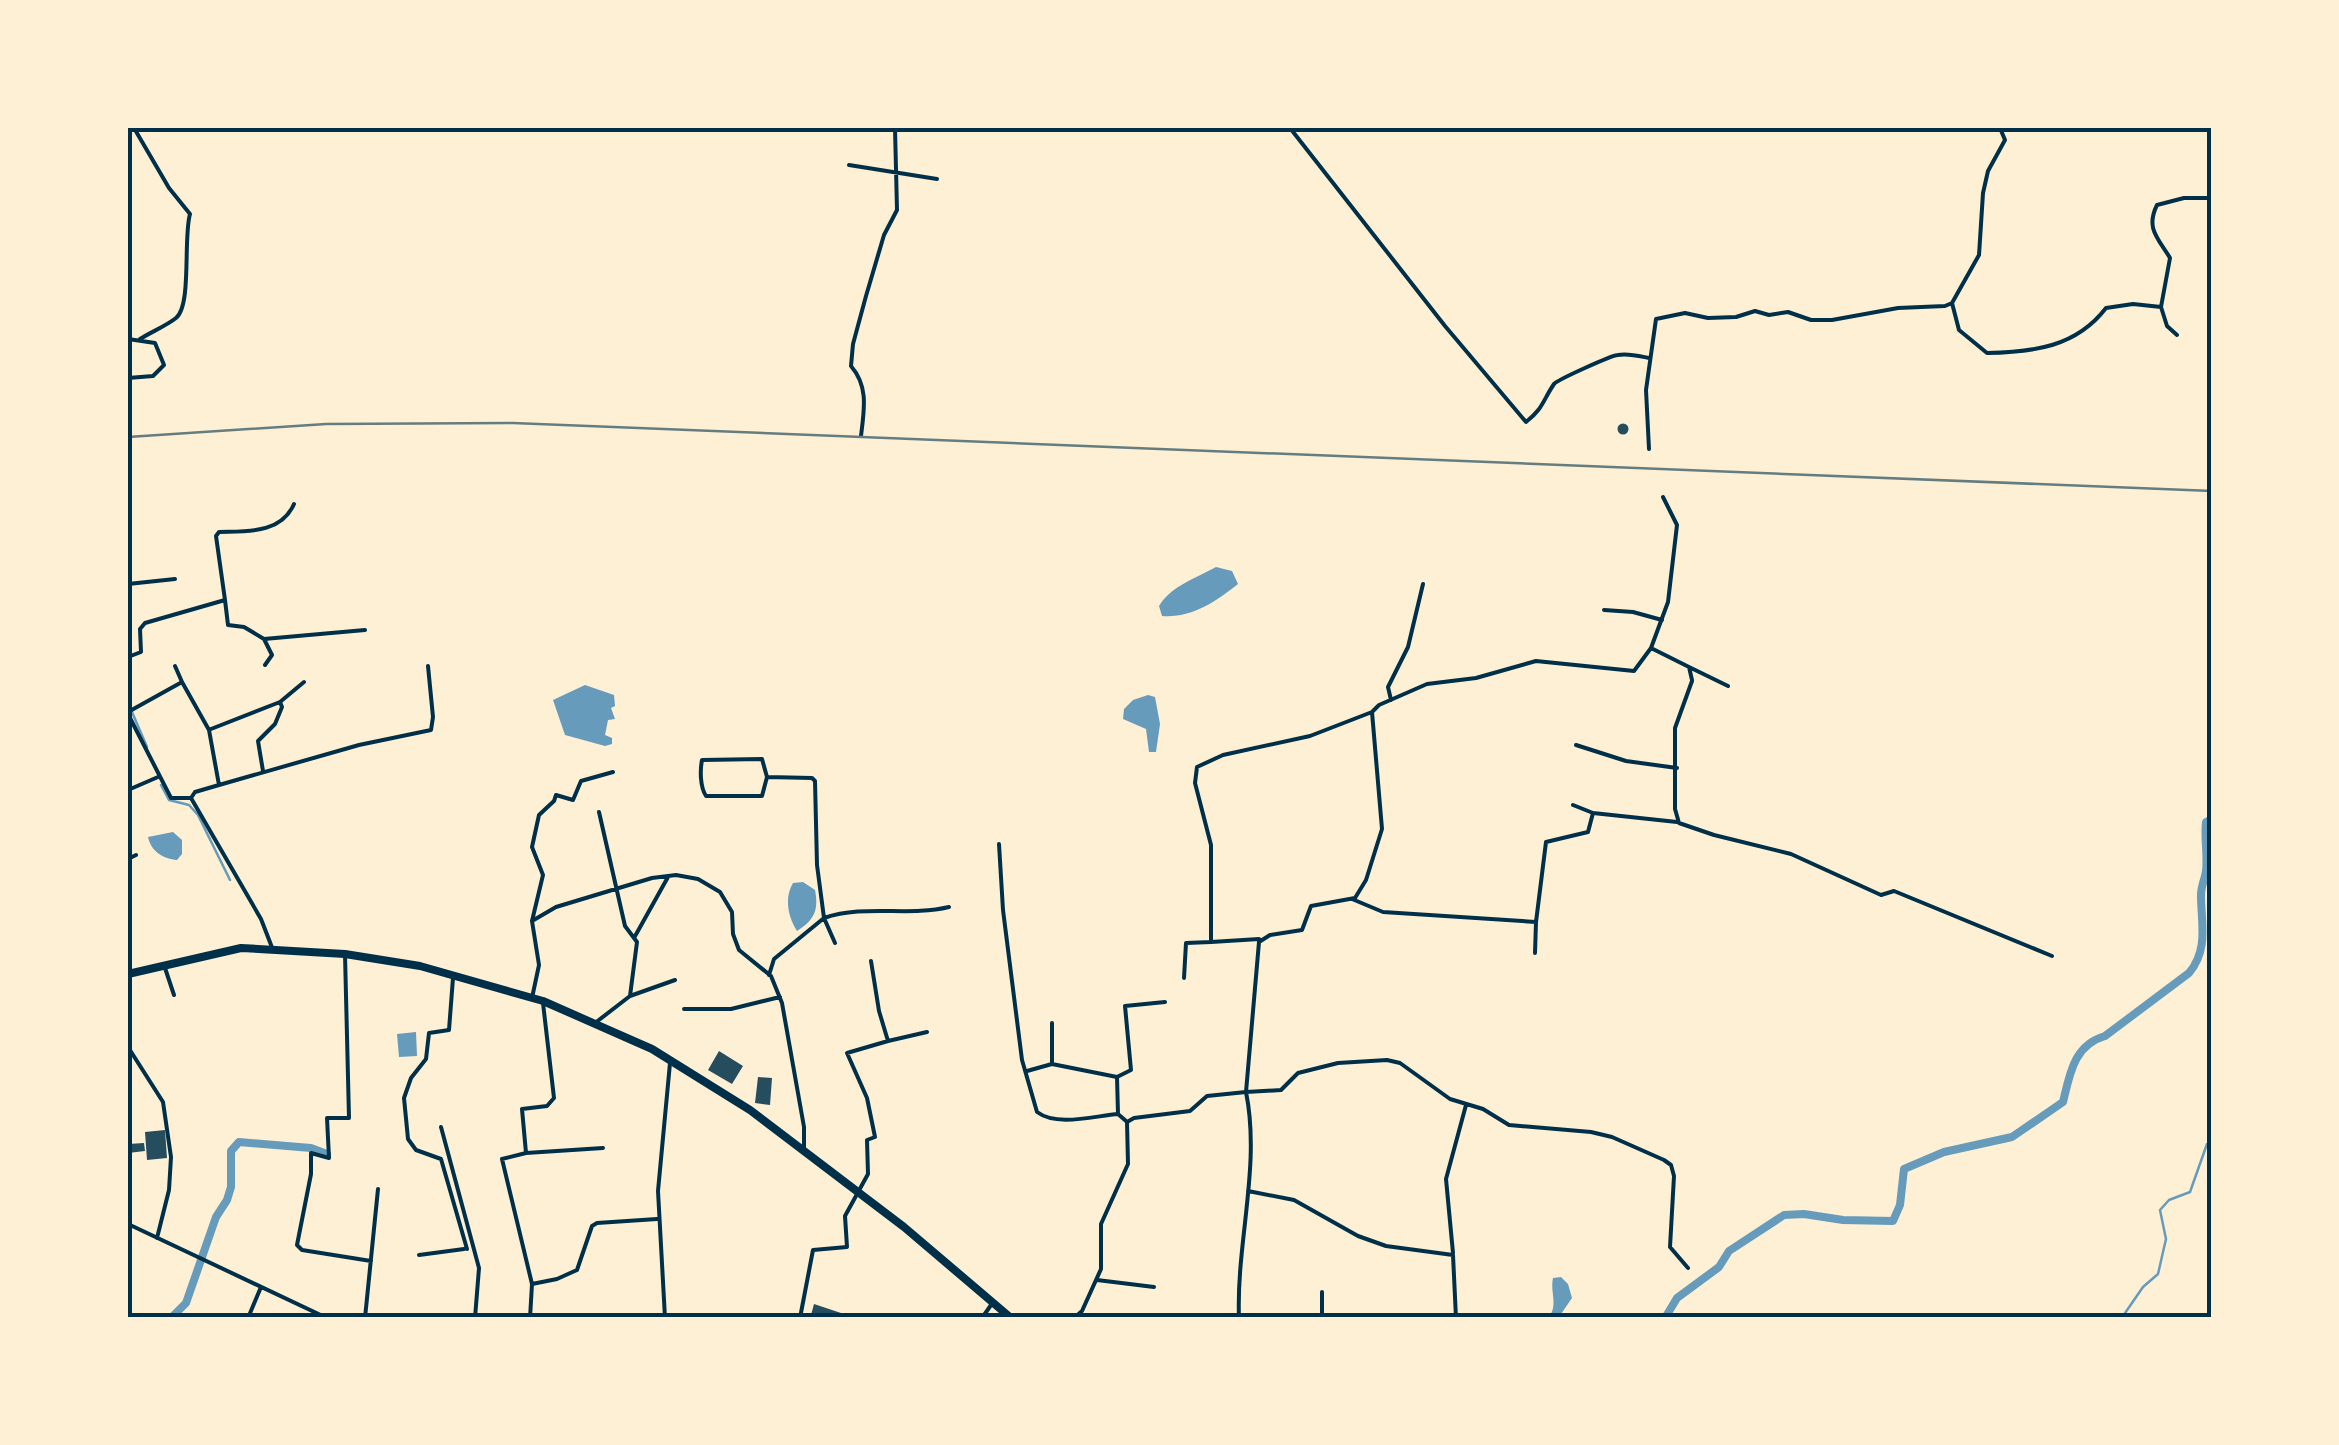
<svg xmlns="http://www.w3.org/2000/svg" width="2339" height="1445" viewBox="0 0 2339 1445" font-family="'DejaVu Sans',sans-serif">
  <rect width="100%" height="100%" fill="#fdf0d5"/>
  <path fill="#669bbc" d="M 1216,567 L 1232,571 L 1238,584 C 1215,602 1192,618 1162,616 L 1159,606 C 1171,586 1196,578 1216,567 Z
    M 585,685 L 614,695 L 615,706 L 611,708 L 615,719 L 608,720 L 605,735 L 612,738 L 612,744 L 605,746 L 565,735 L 553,700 Z
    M 1148,695 L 1155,697 L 1160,724 L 1156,752 L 1149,752 L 1146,729 L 1123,719 L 1124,709 L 1133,700 Z
    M 173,832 L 182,840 L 182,854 L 177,860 C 164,859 151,852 148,837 Z
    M 803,882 L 815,890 C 819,911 814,920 797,931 C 788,917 784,898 793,883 Z
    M 416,1032 L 417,1056 L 399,1057 L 397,1034 Z
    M 1561,1277 L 1568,1284 L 1572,1298 L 1561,1314 L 1554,1317 L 1551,1314 C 1557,1302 1550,1291 1553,1278 Z"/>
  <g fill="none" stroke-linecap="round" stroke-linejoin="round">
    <path stroke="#669bbc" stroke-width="2.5" d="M 128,706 L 130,709
      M 132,712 L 147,747
      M 161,785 L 169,800 L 189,805 L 198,815 L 230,880
      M 2072,1318 L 2123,1316 L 2143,1287 L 2158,1274 L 2166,1239 L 2160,1210 L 2169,1200 L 2190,1192 L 2207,1144 L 2212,1145"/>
    <path stroke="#669bbc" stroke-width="8" d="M 171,1318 L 186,1303 L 216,1217 L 227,1200 L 231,1187 L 231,1151 L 239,1142 L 311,1148 L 327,1154
      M 1665,1318 L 1677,1298 L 1719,1267 L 1729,1251 L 1784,1215 L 1804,1214 L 1843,1220 L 1893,1221 L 1900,1205 L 1904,1169 L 1944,1152 L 2012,1137 L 2063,1102 C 2070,1073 2074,1045 2105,1036 L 2189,973 C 2209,949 2201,923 2201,895 C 2201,886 2205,879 2206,871 C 2208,855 2204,838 2206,822 L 2212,819"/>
  </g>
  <path fill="#264d5e" d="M1617.5 429a5.5 5.5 0 1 1 11 0a5.5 5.5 0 1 1-11 0Z
    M 719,1051 L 743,1066 L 732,1084 L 708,1070 Z
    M 758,1077 L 772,1078 L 770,1105 L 755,1103 Z
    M 165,1130 L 167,1158 L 147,1160 L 145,1132 Z
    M 144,1143 L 145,1151 L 128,1153 L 128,1144 Z
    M 814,1304 L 841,1313 L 840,1318 L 811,1315 Z"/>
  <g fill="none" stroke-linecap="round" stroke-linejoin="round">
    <path stroke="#003049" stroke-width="4" d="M 134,128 L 169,188 L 190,214 C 183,238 192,305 176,318 C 166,326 151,332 140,339
      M 1290,128 L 1445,326 L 1526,422 C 1543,409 1543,400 1554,384 C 1557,380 1612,355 1618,355 C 1628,353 1639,356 1649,358
      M 849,165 L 937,179
      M 1952,303 L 1959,330 L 1987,353 C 2034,352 2076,347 2106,308 L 2133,304 L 2161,307 L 2170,258 C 2159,239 2145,229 2157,205 L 2184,198 L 2212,198
      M 2161,307 L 2167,326 L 2177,335
      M 128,339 L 155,343 L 164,365 L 153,376 L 128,378
      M 861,436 C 864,410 869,387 851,366 L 853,344 L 866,296 L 884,235 L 897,210 L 895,128
      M 1649,449 L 1646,390 L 1656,319 L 1685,313 L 1708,318 L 1736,317 L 1755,311 L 1769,315 L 1788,312 L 1811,320 L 1832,320 L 1898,308 L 1945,306 L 1952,303 L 1979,255 L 1983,193 L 1988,171 L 2005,140 L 2000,128
      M 1663,497 L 1677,525 L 1668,602 L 1651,648 L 1689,667 L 1692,680
      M 128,584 L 175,579
      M 225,600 L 216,536 L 219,532 C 247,531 281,534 294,504
      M 1604,610 L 1633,612 L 1662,620
      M 264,639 L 272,655 L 265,665
      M 128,657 L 141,652 L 140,629 L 145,623 L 225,600 L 228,625 L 244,627 L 264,639 L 365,630
      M 175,666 L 182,682
      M 1689,667 L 1728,686
      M 1692,681 L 1675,728 L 1675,809 L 1679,823 L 1714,835 L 1791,854 L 1881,895 L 1894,891 L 2052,956
      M 1391,700 L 1388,687 L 1408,647 L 1423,584
      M 128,712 L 182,682 L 209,730 L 219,785 L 195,792 L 191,798
      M 128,714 L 171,798 L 191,798 L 261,919 L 273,950
      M 211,729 L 280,702 L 304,682
      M 1576,745 L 1626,761 L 1677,768
      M 263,771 L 258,741 L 275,724 L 282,707 L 280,702
      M 767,777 L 762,796 L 706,796 C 700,787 700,770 702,760 L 762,759 L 767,777 L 812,778 L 815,781 L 817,865 L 824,918 L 774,959 L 769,975
      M 219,785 L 359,745 L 431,730 L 433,717 L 428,666
      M 128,790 L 158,777
      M 1573,805 L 1593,813 L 1677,822
      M 599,812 L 625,926 L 637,942 L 630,996
      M 999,844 L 1003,910 L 1022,1060 L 1037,1112 C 1057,1127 1094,1116 1118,1114
      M 128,859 L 136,855
      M 1352,899 L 1383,912 L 1536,922 L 1535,953
      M 532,921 L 556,907 L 652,878 L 676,875 L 698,879 L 720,892 L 732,912 L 733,934 L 739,950 L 771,976 L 782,1003 L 804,1127 L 804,1148
      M 1536,922 L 1546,842 L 1588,832 L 1593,813
      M 634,938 L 668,877
      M 1259,939 L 1211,942 L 1211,845 L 1195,783 L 1197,767 L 1223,755 L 1310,736 L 1372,712
      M 835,943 L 824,918 C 865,904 908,917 949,907
      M 345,954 L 349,1118 L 327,1118 L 329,1158 L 311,1153 L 311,1174 L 297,1245 L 302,1250 L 371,1261
      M 164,965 L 174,995
      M 453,978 L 449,1030 L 429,1033 L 426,1059 L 411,1078 L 404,1098 L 408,1139 L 416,1150 L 441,1159 L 467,1249
      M 1184,978 L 1186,943 L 1211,942
      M 532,998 L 539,965 L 532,921 L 543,875 L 532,847 L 539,815 L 554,801 L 556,795 L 573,800 L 581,781 L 613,772
      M 684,1009 L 731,1009 L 780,997
      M 595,1023 L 630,996 L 675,980
      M 888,1041 L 927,1032
      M 128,1047 L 163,1102 L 171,1157 L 169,1190 L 157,1238
      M 1052,1064 L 1052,1023
      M 1027,1071 L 1052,1064 L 1117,1077 L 1118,1114 L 1126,1121
      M 1117,1077 L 1131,1070 L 1125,1006 L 1165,1002
      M 441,1127 L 479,1268 L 475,1318
      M 526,1153 L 522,1109 L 547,1106 L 554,1098 L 543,1003
      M 1248,1191 L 1294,1200 L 1358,1236 L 1386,1246 L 1453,1255 L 1456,1318
      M 128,1224 L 327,1318
      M 1453,1253 L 1446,1179 L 1466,1105
      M 419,1255 L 464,1249
      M 1097,1280 L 1154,1287
      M 532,1284 L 557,1279 L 577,1270 L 592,1226 L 597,1223 L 657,1219
      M 248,1318 L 261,1287
      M 365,1318 L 378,1189
      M 530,1318 L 532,1284 L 502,1159 L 526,1153 L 603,1148
      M 665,1318 L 658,1191 L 670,1063
      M 800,1318 L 813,1250 L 847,1247 L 845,1216 L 868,1174 L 867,1140 L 875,1137 L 867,1098 L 847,1053 L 888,1041 L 879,1011 L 871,961
      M 982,1318 L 991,1305
      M 1074,1318 L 1082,1311 L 1101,1269 L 1101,1224 L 1128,1164 L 1127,1122 L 1134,1118 L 1190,1111 L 1207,1096 L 1246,1092 L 1259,942 L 1270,935 L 1302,930 L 1311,906 L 1355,898 L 1366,880 L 1382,829 L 1372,712 L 1379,705 L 1427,684 L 1476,678 L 1536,661 L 1634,671 L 1651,648
      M 1239,1318 C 1236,1243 1261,1166 1246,1092 L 1281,1090 L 1298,1073 L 1338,1063 L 1387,1060 L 1400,1063 L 1450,1099 L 1483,1109 L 1509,1125 L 1591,1132 L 1612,1137 L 1664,1160 L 1671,1165 L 1674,1176 L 1670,1247 L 1688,1268
      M 1322,1318 L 1322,1292"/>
    <path stroke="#003049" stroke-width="8" d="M 128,974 L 241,948 L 345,954 L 420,966 L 543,1001 L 652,1049 L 750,1110 L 904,1227 L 1011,1318"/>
    <path stroke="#657d81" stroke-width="2.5" d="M 128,437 L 326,424 L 513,423 L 2212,491"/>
  </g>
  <rect width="2339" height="1445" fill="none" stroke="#fdf0d5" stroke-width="260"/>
  <rect x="130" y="130" width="2079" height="1185" fill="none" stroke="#003049" stroke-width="4"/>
</svg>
